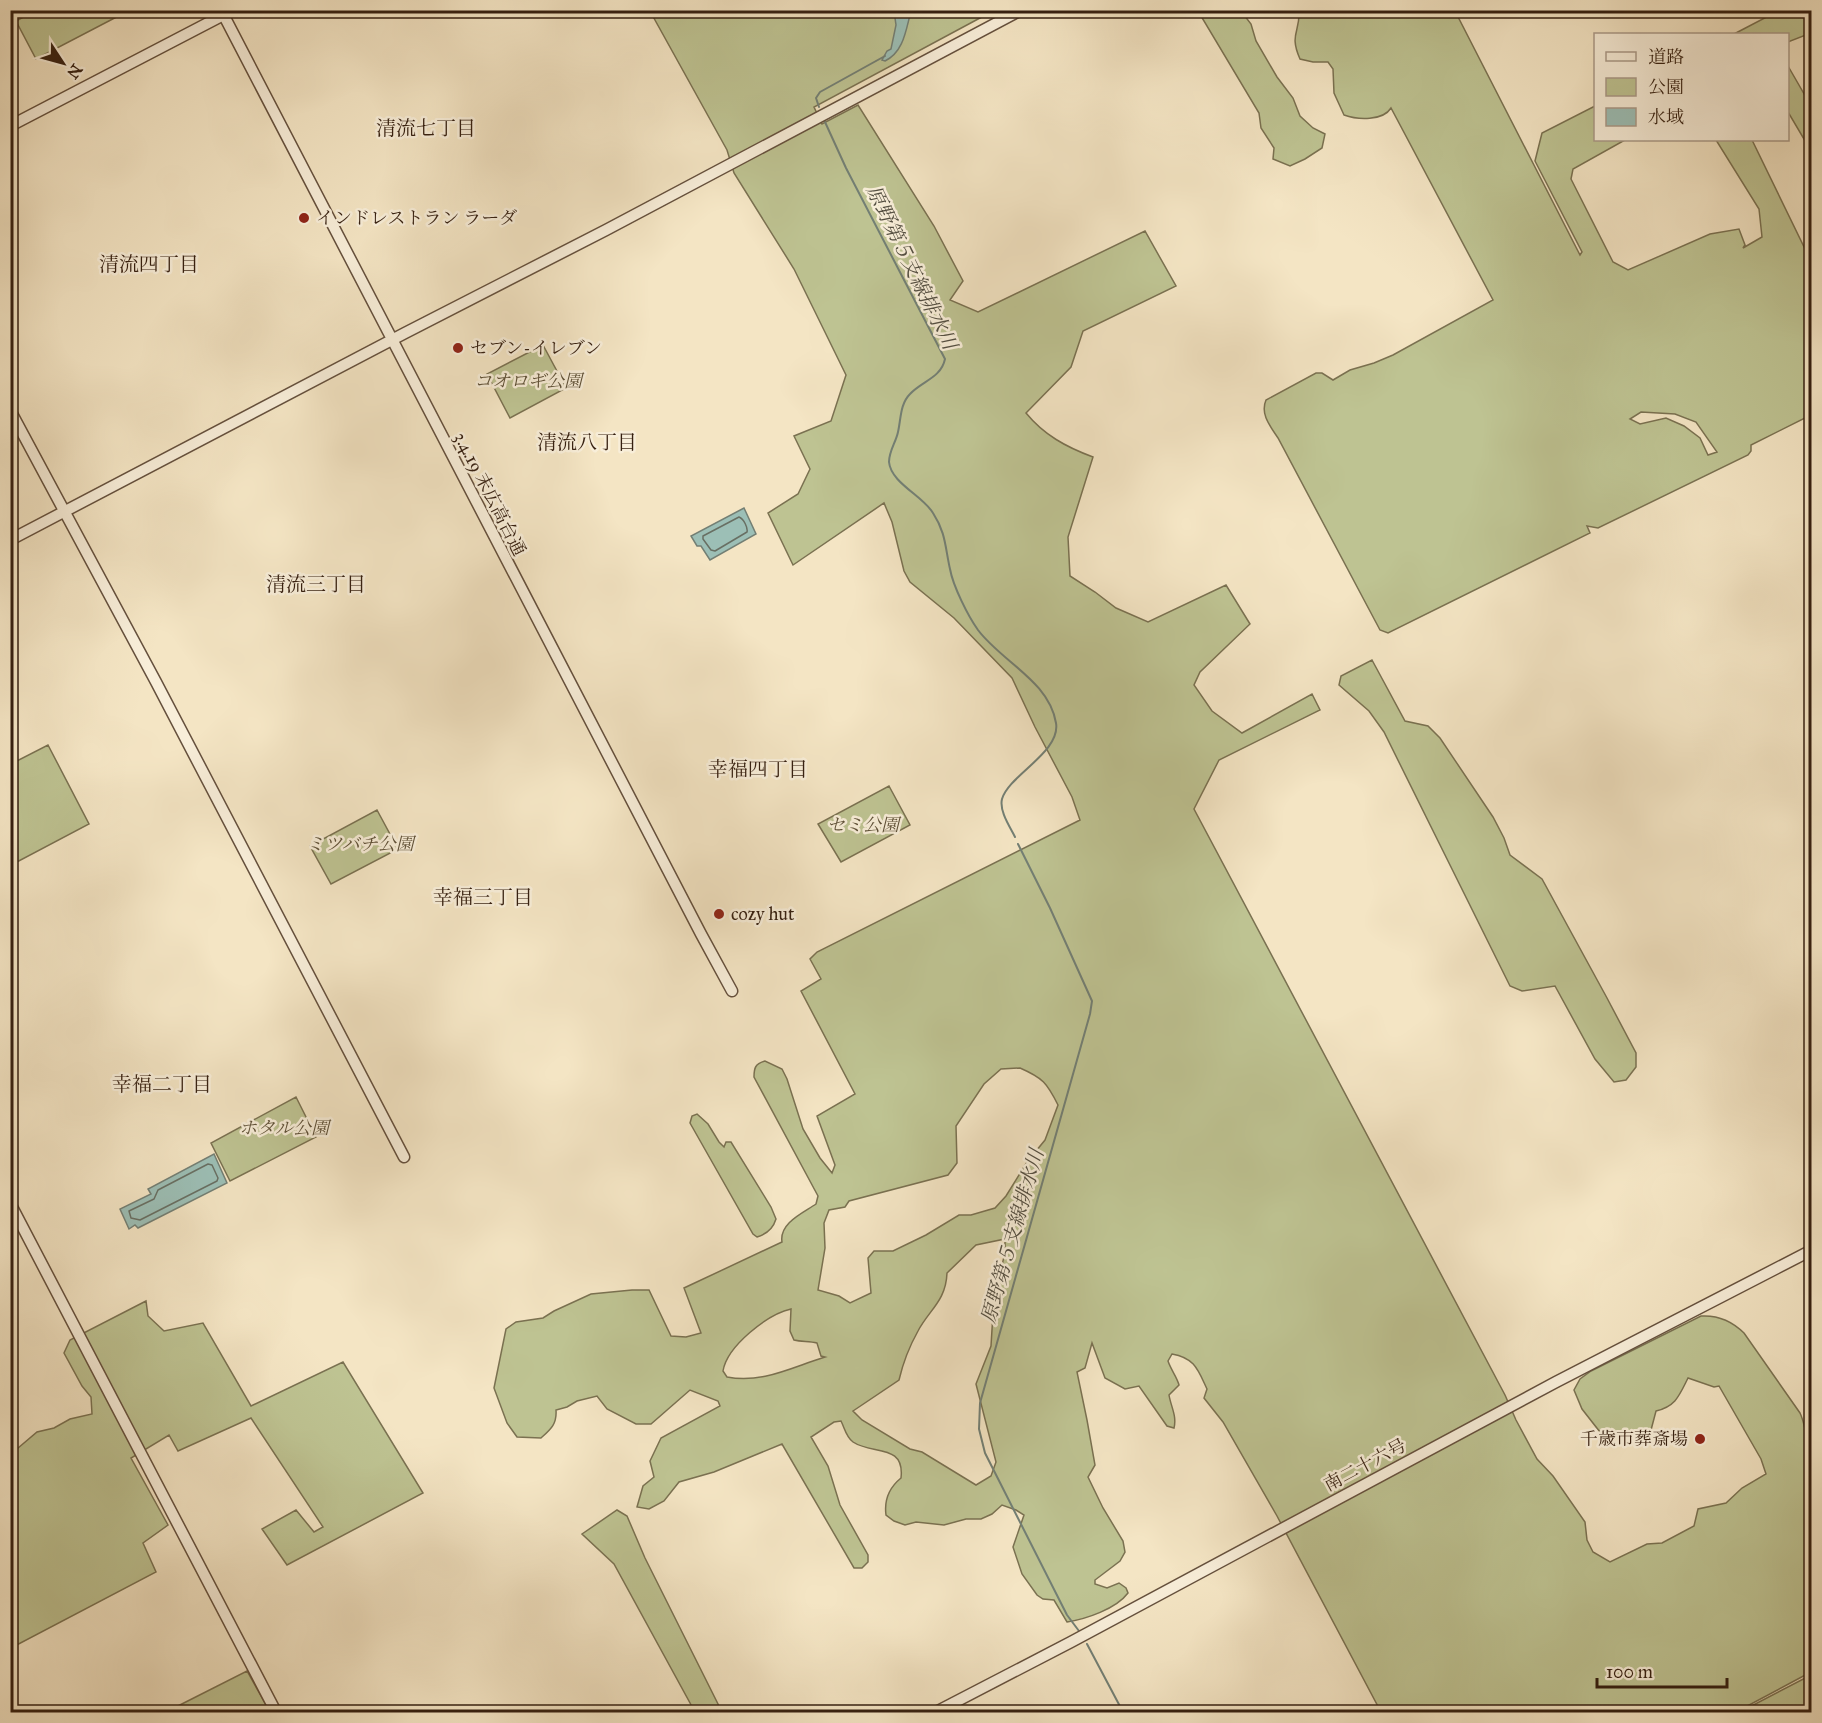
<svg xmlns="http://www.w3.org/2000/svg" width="1822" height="1723" viewBox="0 0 1822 1723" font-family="'IM FELL Great Primer','Noto Serif JP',serif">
  <rect width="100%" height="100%" fill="#f4e5c4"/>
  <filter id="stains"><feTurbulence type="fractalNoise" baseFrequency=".00333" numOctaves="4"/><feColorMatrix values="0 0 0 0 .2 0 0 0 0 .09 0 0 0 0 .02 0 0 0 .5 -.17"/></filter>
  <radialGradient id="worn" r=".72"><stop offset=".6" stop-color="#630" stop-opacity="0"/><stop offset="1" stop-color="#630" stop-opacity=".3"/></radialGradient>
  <path fill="#bec392" stroke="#7a7151" stroke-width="1.5" fill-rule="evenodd" d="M 35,11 L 35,10 L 128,11 L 36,59 L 16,21 Z
    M 650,11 L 993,11 L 814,107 L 822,124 L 858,105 L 934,226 L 963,281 L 950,300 L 978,312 L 1145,231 L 1176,286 L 1083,331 L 1071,367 L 1026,413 C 1044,435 1066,447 1093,457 L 1068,537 L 1070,576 L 1095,592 L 1116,608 L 1148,622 L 1226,585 L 1250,624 L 1200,672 L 1194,685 L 1212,711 L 1242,733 L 1312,694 L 1320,710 L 1219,760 L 1194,809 L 1505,1395 L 1516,1420 L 1537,1459 L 1553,1476 L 1585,1522 L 1587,1540 L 1593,1552 L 1610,1562 L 1647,1544 L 1662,1543 L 1694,1526 L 1698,1509 L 1726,1503 L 1742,1488 L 1766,1474 L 1761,1459 L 1719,1386 L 1714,1387 L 1688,1378 C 1679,1396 1676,1406 1656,1411 L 1651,1430 L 1643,1437 L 1631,1440 L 1600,1432 L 1582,1409 L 1574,1390 L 1580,1379 L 1591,1371 L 1701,1316 C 1717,1315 1732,1321 1744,1333 L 1800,1413 C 1805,1423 1805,1437 1812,1444 L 1811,1672 L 1736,1712 L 1381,1712 L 1277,1516 L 1223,1422 L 1204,1398 L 1207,1389 C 1198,1370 1195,1358 1172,1354 L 1168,1361 C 1171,1370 1177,1377 1179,1385 L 1169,1395 C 1171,1407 1177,1416 1174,1428 L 1167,1426 L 1139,1386 L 1125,1389 L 1105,1378 L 1092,1343 L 1085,1368 L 1077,1372 L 1087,1420 L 1095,1465 L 1088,1477 L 1103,1508 L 1123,1541 L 1125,1552 L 1120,1561 L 1095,1580 L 1095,1584 L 1107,1588 L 1119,1583 L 1126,1588 L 1128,1593 C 1116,1609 1086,1619 1067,1622 L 1054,1600 L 1043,1599 L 1037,1595 L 1022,1574 L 1013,1547 L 1024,1515 L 1016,1510 L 1002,1505 L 992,1514 L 981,1519 L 966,1519 L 944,1525 L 916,1522 L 905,1525 L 894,1521 L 886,1515 C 884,1500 890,1487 901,1478 C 905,1443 872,1455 853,1442 C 846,1437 845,1429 841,1421 L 834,1422 L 811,1437 L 828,1466 L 840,1505 L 868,1555 L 868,1562 L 862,1568 L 854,1568 L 782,1444 L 714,1472 L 679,1482 L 664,1501 L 649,1509 L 637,1507 L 643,1486 L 654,1477 L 650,1461 L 661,1438 L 720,1406 L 718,1401 L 690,1390 L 651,1424 L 636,1424 L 607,1409 L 597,1396 L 577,1401 L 567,1407 L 556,1410 C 557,1424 551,1429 541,1438 L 517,1437 L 507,1423 L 494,1388 L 506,1329 L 516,1322 L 543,1318 L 554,1311 L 591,1294 L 632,1290 L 649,1290 L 671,1336 L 686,1337 L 701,1333 L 684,1288 L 782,1242 C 779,1223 803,1213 816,1204 L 818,1196 L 754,1077 C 754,1068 755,1064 765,1061 L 782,1069 L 787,1079 L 803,1129 L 820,1158 L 832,1173 L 835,1165 L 817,1116 L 855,1094 L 801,991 L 821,979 L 810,959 L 817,952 L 1080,820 L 1072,797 L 1035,727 L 1012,678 L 954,618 L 910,582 L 904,571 L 892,522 L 884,503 L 793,565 L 768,513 L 798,494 L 810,469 L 794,436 L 831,421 L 846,375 L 794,269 L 734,173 L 727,150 ZM 1020,1068 C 1043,1078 1047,1083 1058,1105 L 1045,1140 L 1027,1162 L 1006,1196 L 995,1208 L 971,1215 L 959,1215 L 926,1235 L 893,1251 L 874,1251 L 868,1258 L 871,1293 L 850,1303 L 839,1296 L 818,1290 L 825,1248 L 824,1223 L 829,1210 L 845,1207 L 849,1201 L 948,1175 L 957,1163 L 956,1126 L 984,1084 L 1001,1069 ZM 1005,1239 L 1005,1253 L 994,1297 L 991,1346 L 976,1384 L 996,1462 L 991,1476 L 976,1485 L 922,1452 L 910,1449 L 862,1420 L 853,1411 L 899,1380 C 903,1363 909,1347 918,1331 C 929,1310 946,1301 947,1273 L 976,1245 ZM 791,1309 L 790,1331 L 794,1340 C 802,1342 809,1341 817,1343 L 821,1356 L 825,1357 C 792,1367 762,1384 727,1377 L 723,1371 C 727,1346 768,1314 791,1309 Z
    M 1198,11 L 1241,11 L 1251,24 L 1256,41 L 1277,77 L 1293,98 L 1300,116 L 1313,128 L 1325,134 L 1322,148 L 1305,159 L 1290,166 L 1273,159 L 1274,148 L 1261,128 L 1259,113 Z
    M 1299,11 L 1455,11 L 1580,255 L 1582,252 L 1535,161 L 1542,133 L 1595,106 L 1596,140 L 1625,140 L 1573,169 L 1571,179 L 1613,262 L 1628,270 L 1710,234 L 1739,229 L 1745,245 L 1743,248 L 1762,237 L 1759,209 L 1716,140 L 1752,140 L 1807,253 L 1811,247 L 1811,415 L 1751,445 L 1751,451 L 1748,455 L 1598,528 L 1587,526 L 1590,533 L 1388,633 L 1380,630 L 1278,438 C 1270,426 1260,414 1266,400 L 1316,373 L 1322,373 L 1333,380 L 1350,370 L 1374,363 L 1393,355 L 1493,300 L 1391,108 C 1383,121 1358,120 1344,115 L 1334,93 L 1333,69 L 1328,62 L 1313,62 L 1300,59 C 1289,34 1300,33 1299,11 ZM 1641,412 L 1675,414 L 1696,422 L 1717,452 L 1708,455 L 1700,438 L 1684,426 L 1666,418 L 1640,424 L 1630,419 Z
    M 1778,11 L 1811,11 L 1811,33 L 1788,42 L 1788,34 L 1734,34 Z
    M 1788,66 L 1811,106 L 1811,151 L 1788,112 Z
    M 543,345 L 566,388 L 510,418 L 487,374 Z
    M 1372,660 L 1405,721 L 1428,726 L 1440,738 L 1493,817 L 1504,838 L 1510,855 L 1542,879 L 1607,998 L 1636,1053 L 1636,1067 L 1626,1080 L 1614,1082 L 1595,1059 L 1555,986 L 1522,991 L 1510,986 L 1384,732 L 1369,711 L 1339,685 L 1341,676 Z
    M 48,745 L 89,824 L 15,863 L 10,855 L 11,764 Z
    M 889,786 L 910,825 L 841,862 L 818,824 Z
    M 377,810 L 398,849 L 331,884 L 310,846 Z
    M 296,1097 L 316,1137 L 230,1181 L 211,1143 Z
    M 697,1114 L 708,1124 L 719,1142 L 724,1147 L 726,1142 L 731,1142 L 771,1207 L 776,1219 C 773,1229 767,1234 757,1237 L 753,1234 L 690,1123 L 692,1116 Z
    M 146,1301 L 148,1316 L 164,1331 L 203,1323 L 251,1406 L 343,1362 L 423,1493 L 287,1565 L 262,1529 L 296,1510 L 314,1532 L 323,1527 L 251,1418 L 178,1451 L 169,1435 L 131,1458 L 168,1525 L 143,1543 L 156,1572 L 11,1648 L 11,1454 L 37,1432 L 54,1428 L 70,1419 L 92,1414 L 91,1397 L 82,1386 L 64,1353 L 70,1340 Z
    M 617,1510 L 627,1516 L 645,1558 L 722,1712 L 695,1712 L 614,1564 L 582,1534 Z
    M 247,1671 L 270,1712 L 166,1712 Z
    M 1811,1675 L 1811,1712 L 1740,1712 Z"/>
  <path fill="#9cbfb6" stroke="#737f74" stroke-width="1.5" d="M 894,11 L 911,11 C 906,29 904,52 885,61 L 882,60 L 887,51 L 891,49 L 896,25 Z
    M 744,508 L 756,534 L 710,560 L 701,546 L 697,546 L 691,536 Z
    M 214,1154 L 227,1183 L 138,1228 L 135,1225 L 129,1229 L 120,1209 L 151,1194 L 148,1189 Z"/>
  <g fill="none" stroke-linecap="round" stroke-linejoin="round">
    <path stroke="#686f63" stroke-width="1.5" d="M 739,517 C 744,519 748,528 747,532 L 715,551 L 711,550 L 703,539 L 703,536 Z
      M 208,1164 L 212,1165 L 218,1178 L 217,1181 L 140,1220 L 131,1218 L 129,1211 L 154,1199 L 158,1190 Z"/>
    <path stroke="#737f74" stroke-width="2" d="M 819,107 L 816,98 L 820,92 L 885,56
      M 825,122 L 846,168 L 945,359 C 941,378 922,381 910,394 C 900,404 901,419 898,432 C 896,442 889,451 889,462 C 891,483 923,496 933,513 C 946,533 945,547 950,569 C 953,586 968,616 978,630 C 1002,662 1049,681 1056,723 C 1061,752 1009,775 1002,799 C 999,811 1010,827 1015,837
      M 1018,844 L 1050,908 L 1092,1001 L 1090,1014 L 980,1403 L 979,1429 L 985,1453 L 1067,1615 L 1079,1631
      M 1087,1644 L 1123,1712"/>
    <defs>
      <path id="tertiary" d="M 221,10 L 701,934 L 732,991
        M 10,126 L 233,10
        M 10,410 L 156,682 L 404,1157
        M 10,540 L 405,333 L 606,230 L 1021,10
        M 10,1203 L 276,1712
        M 936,1712 L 1071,1642 L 1556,1382 L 1812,1250"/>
    </defs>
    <use href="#tertiary" stroke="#65503d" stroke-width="13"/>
    <use href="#tertiary" stroke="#f8eed9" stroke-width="10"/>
  </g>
  <g fill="#8f2418" stroke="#f8eed9" stroke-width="2">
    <circle cx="304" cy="218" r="6"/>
    <circle cx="458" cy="348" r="6"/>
    <circle cx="719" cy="914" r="6"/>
    <circle cx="1700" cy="1439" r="6"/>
  </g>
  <g text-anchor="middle" stroke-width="5" stroke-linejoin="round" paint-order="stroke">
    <g font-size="18" fill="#351f10" stroke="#f8eed9" text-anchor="start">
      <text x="316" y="224">インドレストラン ラーダ</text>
      <text x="470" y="354">セブン-イレブン</text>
      <text x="731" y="920">cozy hut</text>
      <text x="1688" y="1445" text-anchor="end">千歳市葬斎場</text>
    </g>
    <g font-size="18" font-style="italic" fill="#5e5037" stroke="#f8eed9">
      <text x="528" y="387">コオロギ公園</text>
      <text x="863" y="831">セミ公園</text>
      <text x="360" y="850">ミツバチ公園</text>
      <text x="284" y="1134">ホタル公園</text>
    </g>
    <g font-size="18" fill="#351f10" stroke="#f8eed9">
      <text transform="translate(490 494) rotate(63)" y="6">3.4.19 末広高台通</text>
      <text transform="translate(1365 1465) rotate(-28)" y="6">南二十六号</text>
    </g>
    <g font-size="20" fill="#351f10" stroke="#f8eed9">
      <text x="426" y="135">清流七丁目</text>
      <text x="149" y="271">清流四丁目</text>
      <text x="587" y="449">清流八丁目</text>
      <text x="316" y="591">清流三丁目</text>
      <text x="758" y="776">幸福四丁目</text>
      <text x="483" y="904">幸福三丁目</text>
      <text x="162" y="1091">幸福二丁目</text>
    </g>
    <g font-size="20" font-style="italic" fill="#544f42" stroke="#f8eed9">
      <text transform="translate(912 267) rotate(64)" y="7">原野第５支線排水川</text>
      <text transform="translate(1012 1236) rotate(-74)" y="7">原野第５支線排水川</text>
    </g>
  </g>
  <rect width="1822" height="1723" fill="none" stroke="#f4e5c4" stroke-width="36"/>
  <rect x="12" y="12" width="1798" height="1699" fill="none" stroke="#351f10" stroke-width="3"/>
  <rect x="18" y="18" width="1786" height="1687" fill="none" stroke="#351f10" stroke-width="1.5"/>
  <rect x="1594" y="33" width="195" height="108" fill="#f8eed9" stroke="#aa9b89" stroke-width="1.5"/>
  <rect x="1606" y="52" width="30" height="9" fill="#f8eed9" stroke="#aa9b89" stroke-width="1.5"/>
  <text x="1648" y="63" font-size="18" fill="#351f10">道路</text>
  <rect x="1606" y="78" width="30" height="18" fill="#bec392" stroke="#aa9b89" stroke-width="1.5"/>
  <text x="1648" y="93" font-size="18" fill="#351f10">公園</text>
  <rect x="1606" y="108" width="30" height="18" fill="#9cbfb6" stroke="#aa9b89" stroke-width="1.5"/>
  <text x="1648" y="123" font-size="18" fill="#351f10">水域</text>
  <g transform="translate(63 63) rotate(126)" stroke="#f8eed9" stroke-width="4.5" paint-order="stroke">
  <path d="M0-4.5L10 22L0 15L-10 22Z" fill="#351f10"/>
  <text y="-9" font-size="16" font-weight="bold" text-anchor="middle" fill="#351f10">N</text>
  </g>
  <path d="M1597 1678v9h130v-9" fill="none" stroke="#351f10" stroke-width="3"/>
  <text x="1606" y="1678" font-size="18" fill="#351f10" stroke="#f8eed9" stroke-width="4.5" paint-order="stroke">100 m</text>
  <rect width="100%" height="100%" filter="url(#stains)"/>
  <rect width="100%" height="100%" fill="url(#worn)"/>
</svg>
